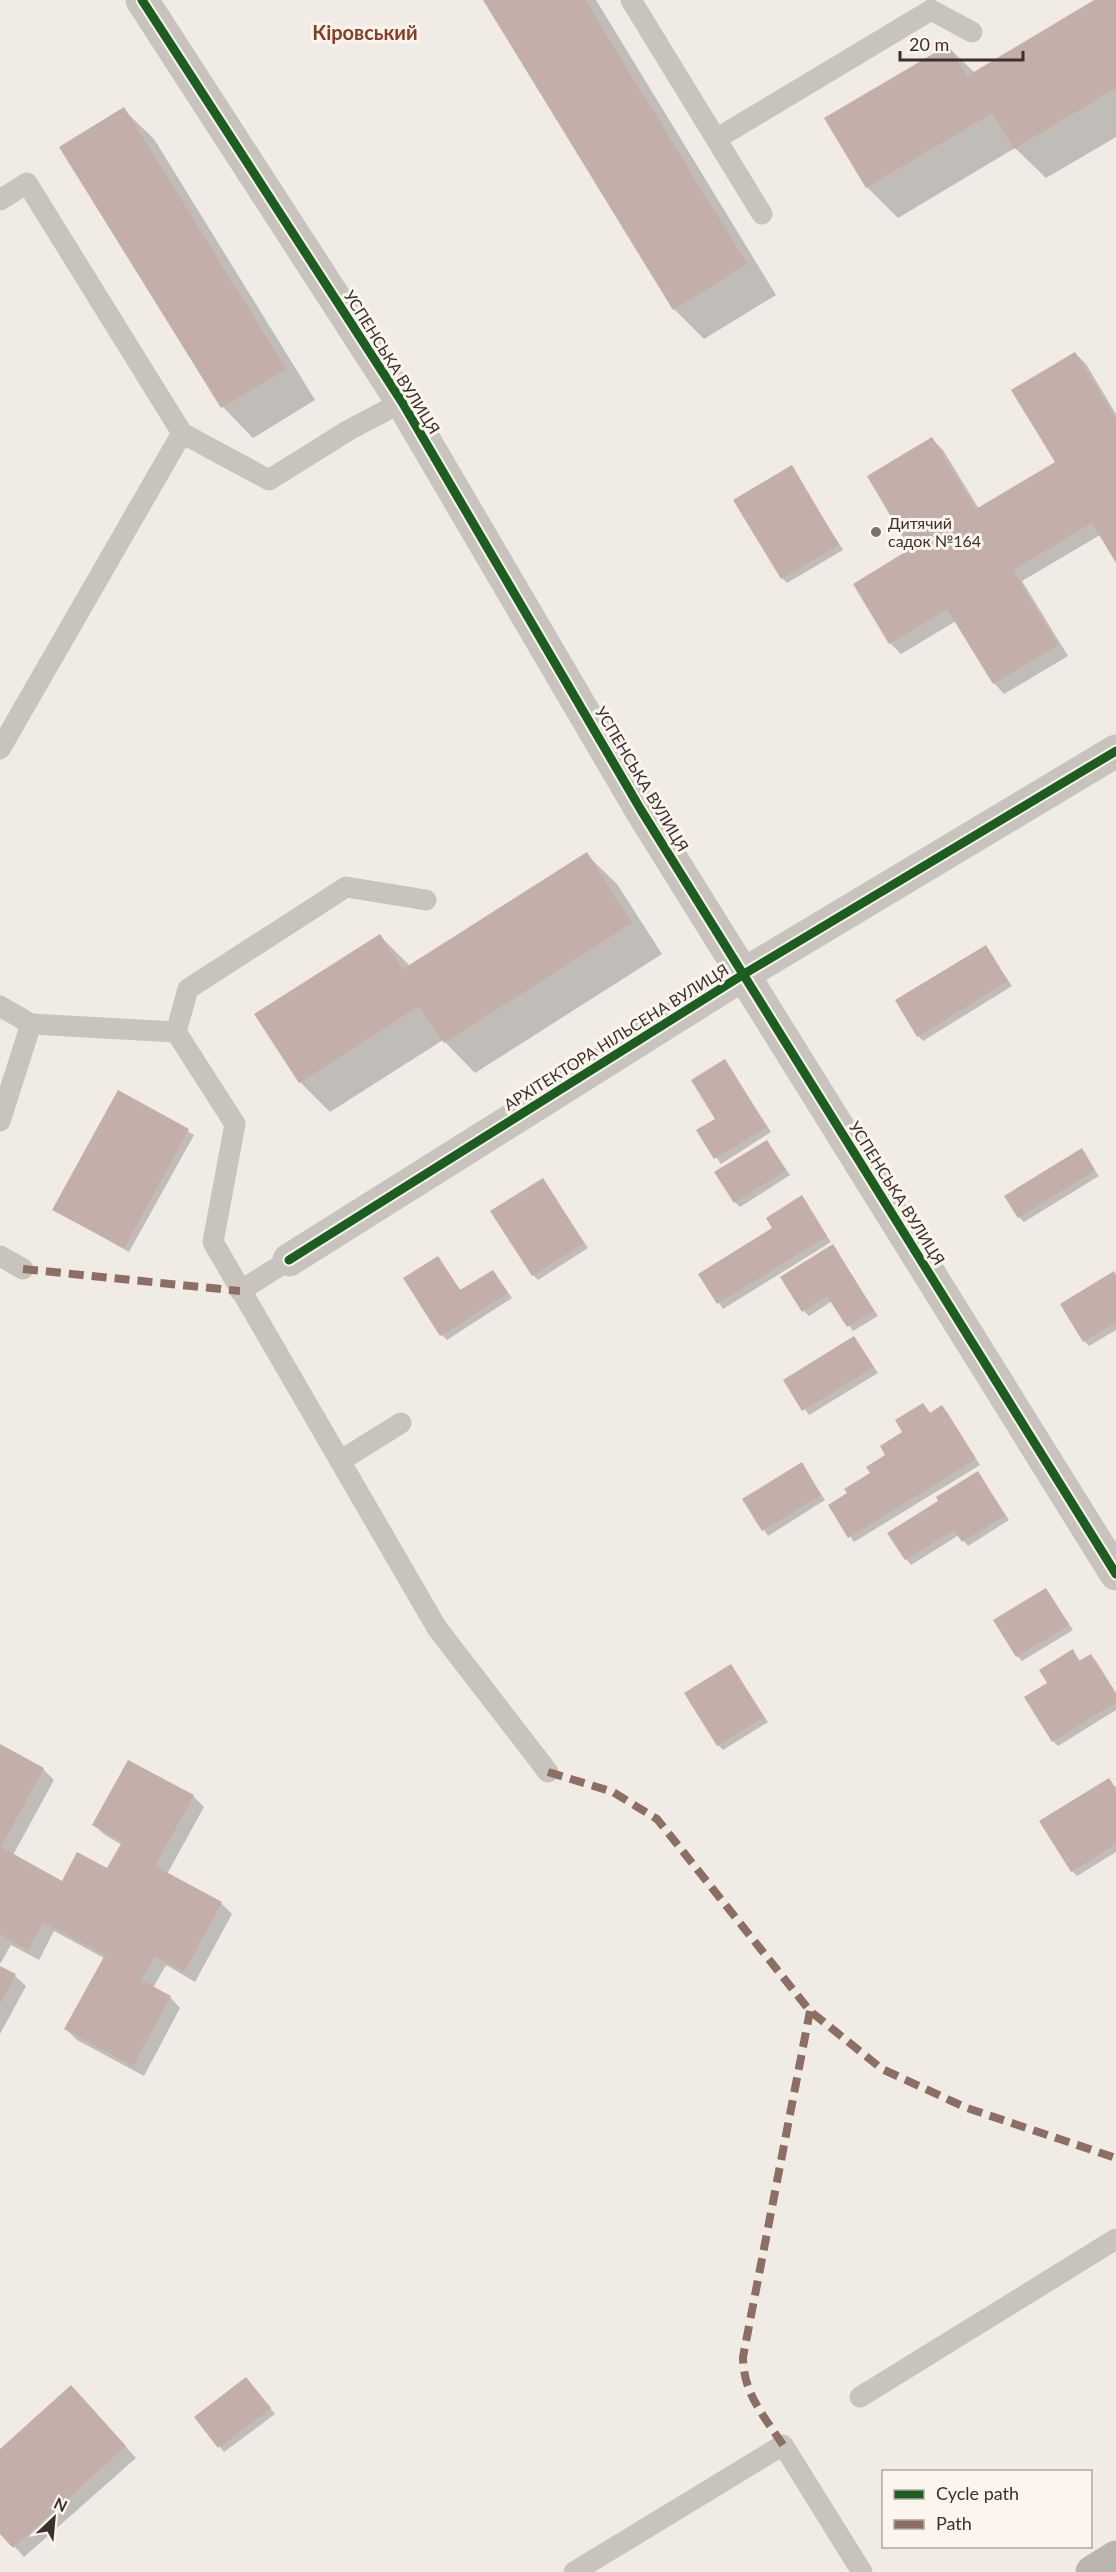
<svg xmlns="http://www.w3.org/2000/svg" width="1116" height="2572" viewBox="0 0 1116 2572" font-family="Lato,sans-serif">
  <rect width="100%" height="100%" fill="#f0ebe5"/>
  <path fill="#0003" d="M 485,0 L 596,0 L 776,295 L 704,339 L 674,309 Z
    M 1097,0 L 1116,0 L 1116,137 L 1046,178 L 1015,148 L 898,218 L 867,187 L 948,47 L 975,73 Z
    M 123,109 L 154,139 L 315,400 L 253,438 L 223,407 L 61,147 Z
    M 1075,353 L 1086,364 L 1116,414 L 1116,560 L 1100,535 L 1022,581 L 1068,656 L 1004,694 L 994,683 L 956,621 L 901,654 L 890,643 L 855,584 L 912,549 L 932,439 L 943,450 L 979,509 L 1057,463 Z
    M 791,467 L 843,550 L 787,583 L 782,578 Z
    M 586,854 L 617,884 L 662,954 L 475,1073 L 443,1040 L 330,1112 L 300,1082 L 380,936 L 410,966 Z
    M 985,947 L 1012,986 L 923,1041 L 918,1036 Z
    M 725,1061 L 771,1132 L 721,1164 L 698,1131 L 717,1119 Z
    M 119,1092 L 194,1135 L 129,1252 L 54,1210 Z
    M 767,1142 L 790,1175 L 740,1207 L 735,1202 Z
    M 1081,1150 L 1099,1176 L 1024,1222 L 1019,1217 Z
    M 543,1180 L 588,1248 L 538,1280 L 533,1275 Z
    M 802,1197 L 831,1242 L 723,1309 L 700,1274 L 774,1229 Z
    M 833,1246 L 878,1316 L 853,1331 L 832,1301 L 809,1316 L 804,1311 Z
    M 438,1258 L 461,1291 L 493,1271 L 512,1298 L 447,1340 L 442,1335 Z
    M 1116,1275 L 1116,1330 L 1089,1346 L 1084,1341 Z
    M 854,1338 L 878,1373 L 809,1415 L 785,1381 Z
    M 923,1405 L 931,1414 L 942,1407 L 947,1412 L 980,1465 L 854,1542 L 830,1506 L 872,1474 Z
    M 801,1464 L 825,1500 L 768,1536 L 744,1499 Z
    M 978,1473 L 1009,1520 L 968,1546 L 959,1535 L 911,1565 L 906,1559 L 941,1501 Z
    M 1046,1589 L 1073,1630 L 1022,1661 L 1017,1656 Z
    M 1072,1651 L 1081,1662 L 1091,1656 L 1096,1661 L 1116,1693 L 1116,1710 L 1058,1746 L 1053,1741 Z
    M 731,1666 L 768,1722 L 723,1750 L 718,1745 Z
    M 0,1746 L 43,1769 L 54,1780 L 13,1855 L 63,1883 L 108,1870 L 122,1845 L 105,1835 L 94,1825 L 193,1796 L 204,1807 L 167,1874 L 221,1903 L 232,1914 L 195,1982 L 166,1965 L 153,1988 L 170,1997 L 180,2008 L 144,2076 L 77,2040 L 66,2029 L 104,1958 L 54,1931 L 39,1960 L 11,1945 L 0,1964 Z
    M 1109,1780 L 1116,1788 L 1116,1852 L 1077,1876 L 1072,1871 Z
    M 0,1967 L 15,1976 L 26,1986 L 0,2034 Z
    M 251,2384 L 275,2414 L 224,2452 L 196,2417 Z
    M 82,2398 L 136,2458 L 24,2557 L 0,2531 L 0,2451 Z"/>
  <path fill="#c3afa7" d="M 483,0 L 585,0 L 747,264 L 673,310 Z
    M 1094,0 L 1116,0 L 1116,88 L 1014,149 L 992,113 L 866,188 L 824,118 L 948,45 L 967,76 Z
    M 124,107 L 286,369 L 221,408 L 59,147 Z
    M 1075,352 L 1116,419 L 1116,563 L 1092,523 L 1013,570 L 1058,645 L 993,684 L 947,609 L 889,644 L 853,584 L 910,549 L 867,476 L 932,437 L 976,509 L 1055,462 L 1011,390 Z
    M 792,465 L 839,545 L 781,579 L 733,500 Z
    M 587,852 L 632,923 L 444,1043 L 419,1006 L 299,1083 L 254,1014 L 380,934 L 403,969 Z
    M 986,945 L 1008,981 L 917,1037 L 895,1000 Z
    M 725,1059 L 767,1127 L 714,1159 L 696,1130 L 715,1119 L 691,1080 Z
    M 118,1090 L 189,1129 L 124,1248 L 52,1210 Z
    M 767,1140 L 786,1170 L 734,1203 L 714,1172 Z
    M 1082,1148 L 1095,1170 L 1018,1218 L 1004,1196 Z
    M 543,1178 L 584,1243 L 532,1276 L 490,1211 Z
    M 802,1195 L 827,1236 L 717,1304 L 698,1274 L 772,1228 L 766,1218 Z
    M 833,1244 L 874,1311 L 847,1327 L 827,1296 L 802,1312 L 780,1277 Z
    M 438,1256 L 460,1290 L 493,1270 L 508,1293 L 440,1336 L 403,1278 Z
    M 1114,1271 L 1116,1275 L 1116,1322 L 1083,1342 L 1060,1304 Z
    M 854,1336 L 874,1367 L 802,1411 L 783,1380 Z
    M 923,1403 L 930,1413 L 942,1405 L 976,1459 L 848,1538 L 828,1505 L 847,1493 L 844,1489 L 870,1473 L 866,1467 L 885,1455 L 880,1446 L 902,1432 L 895,1420 Z
    M 802,1462 L 821,1495 L 762,1531 L 742,1499 Z
    M 978,1471 L 1005,1515 L 962,1542 L 954,1530 L 905,1560 L 887,1533 L 938,1501 L 936,1497 Z
    M 1046,1588 L 1069,1625 L 1016,1657 L 993,1620 Z
    M 1073,1649 L 1079,1661 L 1091,1654 L 1116,1694 L 1116,1702 L 1052,1742 L 1024,1697 L 1047,1683 L 1039,1670 Z
    M 731,1664 L 764,1717 L 717,1746 L 684,1693 Z
    M 0,1744 L 44,1768 L 1,1847 L 62,1881 L 77,1852 L 107,1868 L 122,1842 L 92,1825 L 128,1760 L 194,1795 L 155,1866 L 222,1902 L 184,1972 L 155,1956 L 141,1980 L 171,1996 L 133,2066 L 64,2029 L 105,1955 L 43,1922 L 28,1950 L 0,1935 Z
    M 1109,1778 L 1116,1789 L 1116,1844 L 1071,1872 L 1039,1821 Z
    M 0,1966 L 16,1974 L 0,2004 Z
    M 246,2377 L 271,2408 L 218,2448 L 194,2417 Z
    M 71,2385 L 126,2446 L 13,2548 L 0,2534 L 0,2449 Z"/>
  <g fill="none" stroke-linecap="round" stroke-linejoin="round">
    <path stroke="#c9c3be" stroke-width="21" d="M 631,0 L 762,214
      M 716,139 L 931,10 L 972,32
      M 0,200 L 27,183 L 182,433 L 269,480 L 349,430 L 402,402
      M 0,749 L 182,433
      M 426,900 L 346,887 L 188,989 L 176,1032 L 235,1124 L 213,1242 L 437,1628 L 548,1772
      M 0,1006 L 31,1024 L 176,1032
      M 0,1121 L 31,1024
      M 0,1256 L 23,1269
      M 240,1291 L 289,1260
      M 340,1461 L 401,1423
      M 860,2397 L 1116,2239
      M 574,2572 L 783,2445 L 862,2572"/>
    <path stroke="#c9c3be" stroke-width="33" d="M 289,1260 L 744,974 L 1116,751"/>
    <path stroke="#c9c3be" stroke-width="33" d="M 142,0 L 402,402 L 641,810 L 1116,1574"/>
    <path stroke="#bab3ae" stroke-width="33" d="M 1092,2572 L 1116,2557"/>
    <path stroke="#8d6e63" stroke-width="8" stroke-dasharray="15 8" stroke-linecap="butt" d="M 23,1269 L 240,1291
      M 548,1772 L 613,1792 L 657,1819 L 810,2011 L 882,2069 L 967,2108 L 1116,2158
      M 783,2445 C 764,2416 743,2393 743,2357 L 810,2011"/>
    <defs>
      <path id="cycleway" d="M 142,0 L 402,402 L 641,810 L 1116,1574
        M 289,1260 L 744,974 L 1116,751"/>
    </defs>
    <use href="#cycleway" stroke="#fbf5ee" stroke-width="13"/>
    <use href="#cycleway" stroke="#1b5e20" stroke-width="9"/>
  </g>
  <circle fill="#7a716c" stroke="#fbf5ee" stroke-width="2" cx="876" cy="532" r="6"/>
  <g text-anchor="middle" stroke-width="6" stroke-linejoin="round" paint-order="stroke">
    <g font-size="16" fill="#3b302b" stroke="#fbf5ee">
      <text transform="translate(392 362) rotate(58)" y="6">УСПЕНСЬКА ВУЛИЦЯ</text>
      <text transform="translate(642 779) rotate(59)" y="6">УСПЕНСЬКА ВУЛИЦЯ</text>
      <text transform="translate(616 1037) rotate(-32)" y="6">АРХІТЕКТОРА НІЛЬСЕНА ВУЛИЦЯ</text>
      <text transform="translate(897 1193) rotate(58)" y="6">УСПЕНСЬКА ВУЛИЦЯ</text>
    </g>
    <g font-size="16" fill="#3b302b" stroke="#fbf5ee" text-anchor="start">
      <text x="888" y="529">Дитячий<tspan x="888" dy="18">садок №164</tspan></text>
    </g>
    <g font-size="20" font-weight="bold" fill="#8c3b22" stroke="#fbf5ee">
      <text x="365" y="40">Кіровський</text>
    </g>
  </g>
  <rect x="882" y="2470" width="210" height="78" fill="#fbf5ee" stroke="#aea6a0" stroke-width="1.5"/>
  <rect x="894" y="2490" width="30" height="9" fill="#1b5e20" stroke="#aea6a0" stroke-width="1.5"/>
  <text x="936" y="2500" font-size="18" fill="#3b302b">Cycle path</text>
  <rect x="894" y="2520" width="30" height="9" fill="#8d6e63" stroke="#aea6a0" stroke-width="1.5"/>
  <text x="936" y="2530" font-size="18" fill="#3b302b">Path</text>
  <g transform="translate(54 2518) rotate(26)" stroke="#fbf5ee" stroke-width="4.5" paint-order="stroke">
  <path d="M0-4.5L10 22L0 15L-10 22Z" fill="#3b302b"/>
  <text y="-9" font-size="16" font-weight="bold" text-anchor="middle" fill="#3b302b">N</text>
  </g>
  <path d="M900 51v9h123v-9" fill="none" stroke="#3b302b" stroke-width="3"/>
  <text x="909" y="51" font-size="18" fill="#3b302b" stroke="#fbf5ee" stroke-width="4.5" paint-order="stroke">20 m</text>
</svg>
